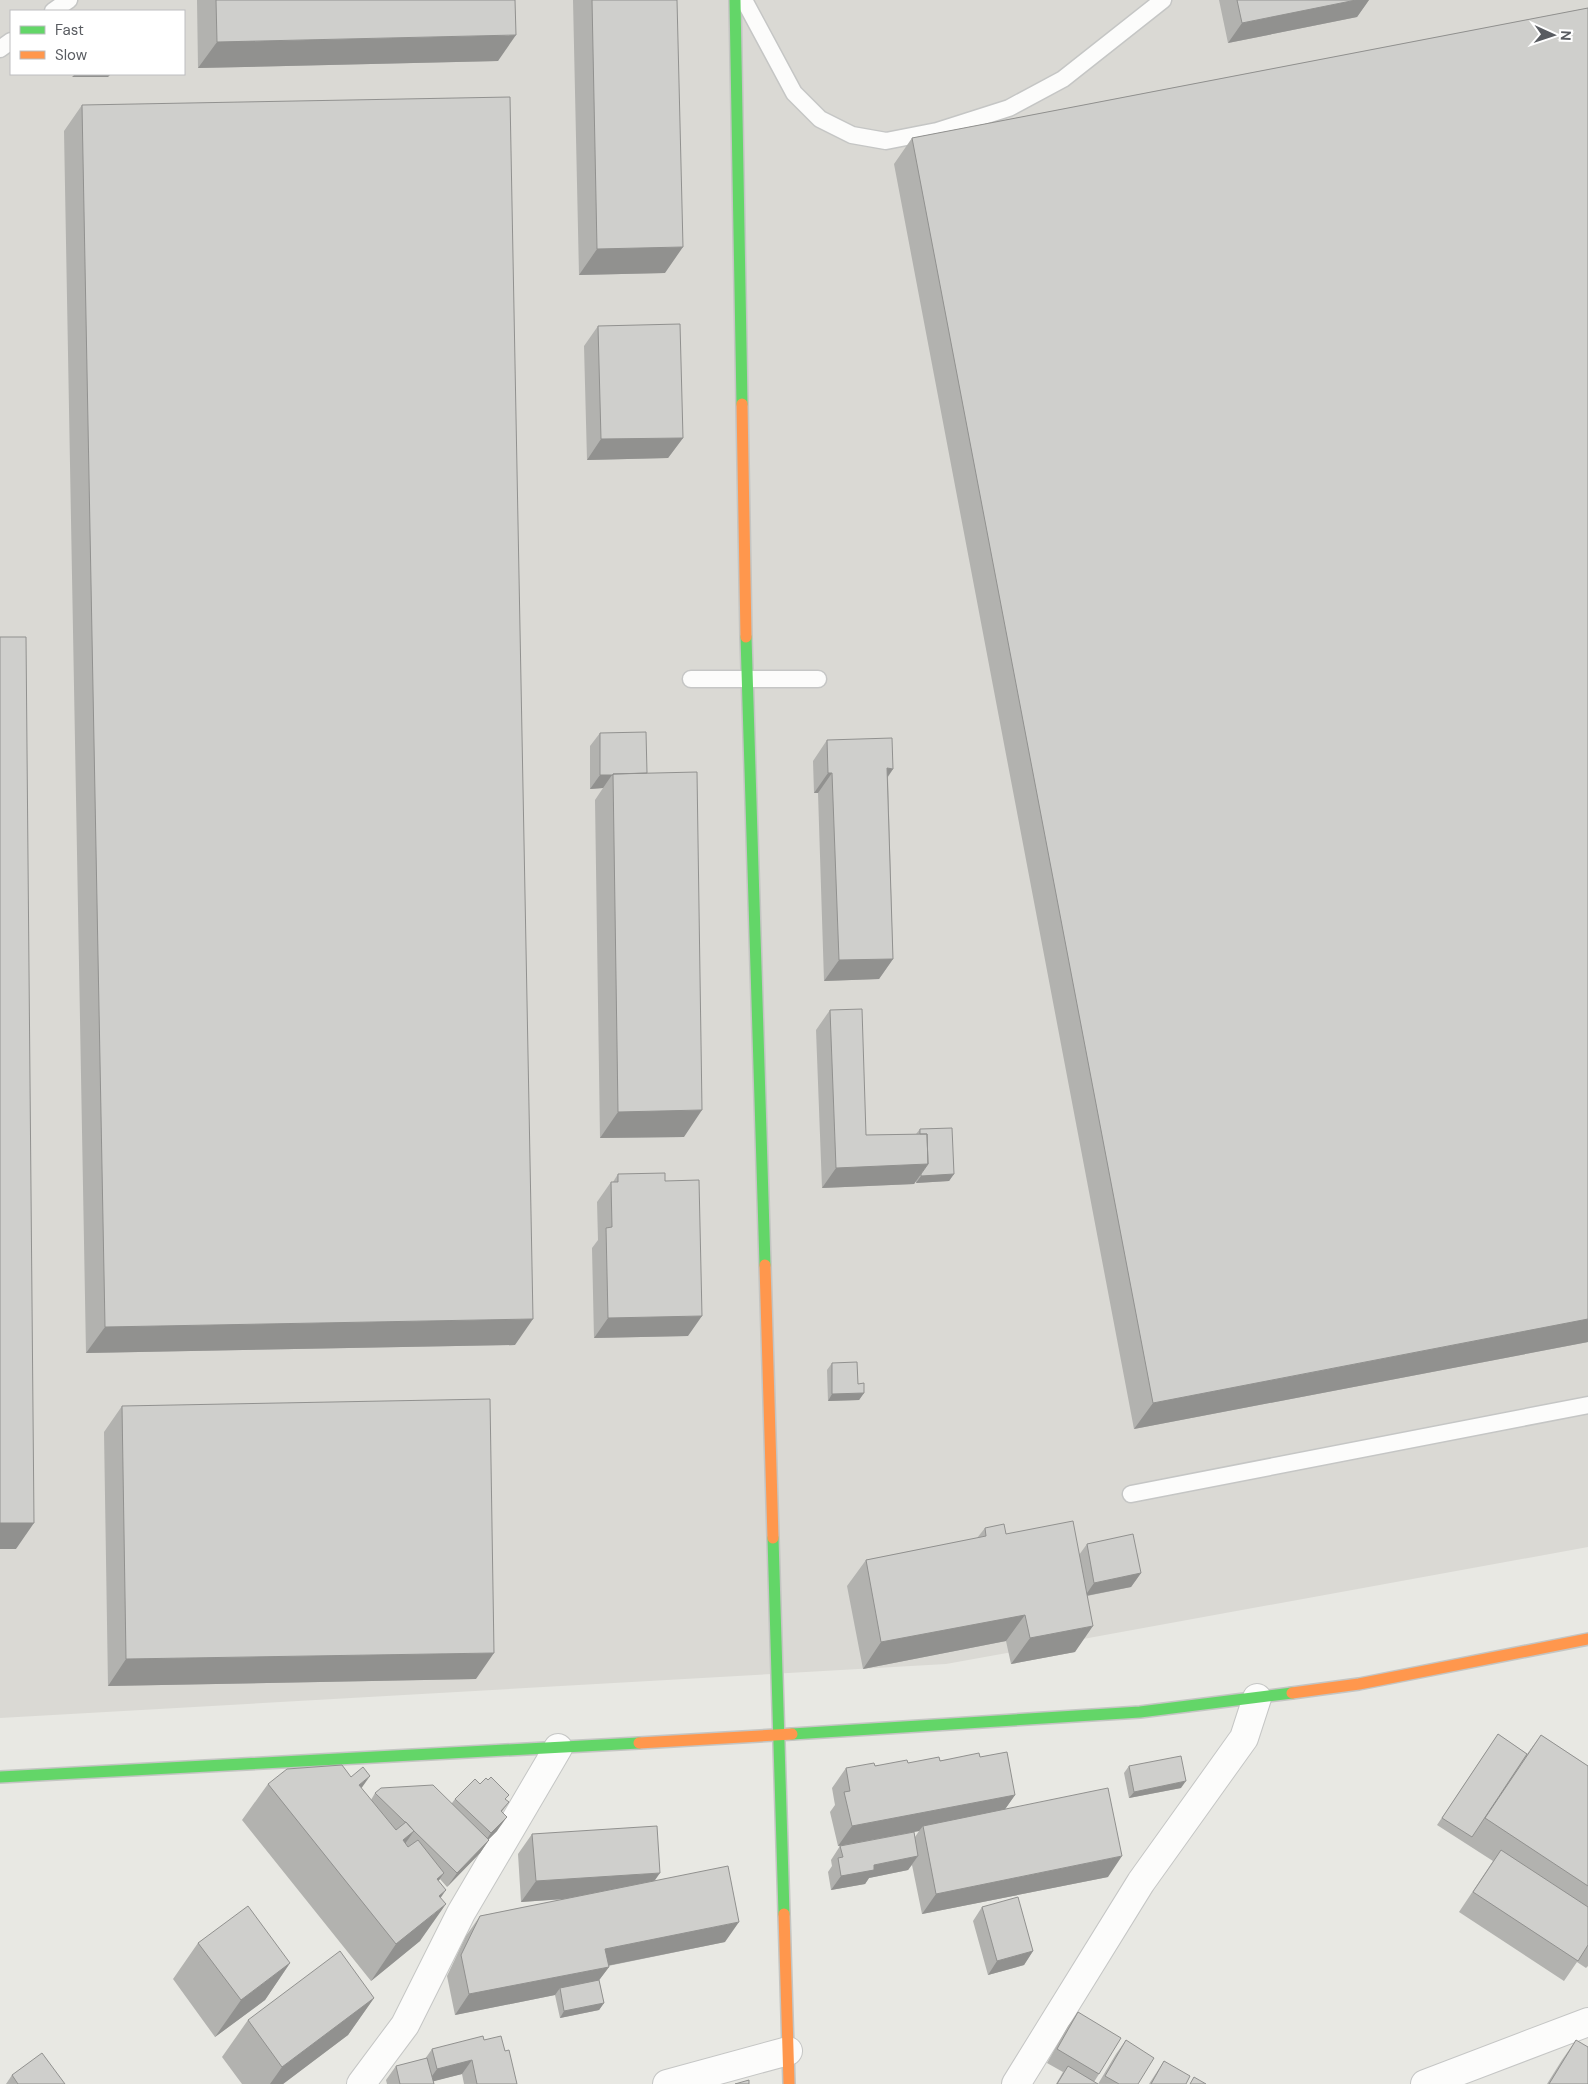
<svg xmlns="http://www.w3.org/2000/svg" width="1588" height="2084" viewBox="0 0 1588 2084" font-family="'DM Sans',sans-serif">
  <rect width="100%" height="100%" fill="#e8e8e3"/>
  <path fill="#dad9d4" fill-rule="evenodd" d="M 0,0 L 1588,0 L 1588,1547 L 946,1664 L 0,1718 ZM 11,11 L 184,11 L 184,74 L 11,74 Z"/>
  <g fill="none" stroke-linecap="round" stroke-linejoin="round">
    <defs>
      <path id="lane" d="M 744,0 L 794,93 L 820,119 L 852,135 L 886,141 L 937,131 L 1009,108 L 1063,79 L 1163,0
        M 53,11 L 69,0
        M 0,49 L 11,41
        M 691,679 L 818,679
        M 1131,1494 L 1588,1405"/>
      <path id="street" d="M 361,2084 L 405,2025 L 461,1913 L 558,1748
        M 667,2084 L 788,2051
        M 1016,2084 L 1141,1882 L 1244,1738 L 1257,1698
        M 1425,2084 L 1588,2022"/>
      <path id="fast" d="M 735,0 L 742,404
        M 746,637 L 765,1265
        M 773,1538 L 784,1914
        M 792,1734 L 1140,1712 L 1292,1693
        M 0,1777 L 639,1743"/>
      <path id="slow" d="M 742,404 L 746,637
        M 765,1265 L 773,1538
        M 1292,1693 L 1359,1684 L 1588,1639
        M 639,1743 L 792,1734
        M 784,1914 L 789,2084"/>
    </defs>
    <use href="#lane" stroke="#c5c6c5" stroke-width="19"/>
    <use href="#street" stroke="#c5c6c5" stroke-width="30"/>
    <use href="#fast" stroke="#c4c5c3" stroke-width="14"/>
    <use href="#slow" stroke="#c4c5c3" stroke-width="14"/>
    <use href="#lane" stroke="#fcfcfb" stroke-width="16"/>
    <use href="#street" stroke="#fcfcfb" stroke-width="28"/>
    <use href="#fast" stroke="#63d668" stroke-width="11"/>
    <use href="#slow" stroke="#ff974d" stroke-width="11"/>
  </g>
  <path fill="#b2b2af" fill-rule="evenodd" d="M 197,0 L 515,0 L 498,61 L 198,68 Z
    M 573,0 L 677,0 L 665,273 L 579,275 Z
    M 1219,0 L 1369,0 L 1357,17 L 1228,43 Z
    M 1588,8 L 1588,1342 L 1134,1429 L 894,164 L 912,138 Z
    M 82,105 L 515,1345 L 86,1353 L 64,131 Z
    M 598,326 L 683,438 L 668,458 L 587,460 L 584,346 Z
    M 600,733 L 647,773 L 684,1137 L 600,1138 L 595,800 L 603,788 L 590,789 L 590,746 Z
    M 827,740 L 893,769 L 888,777 L 893,959 L 879,979 L 824,981 L 818,793 L 814,793 L 813,761 Z
    M 830,1010 L 866,1135 L 916,1134 L 920,1129 L 954,1174 L 949,1181 L 916,1183 L 916,1181 L 914,1184 L 822,1188 L 816,1030 Z
    M 618,1174 L 665,1181 L 688,1336 L 594,1338 L 592,1248 L 598,1240 L 597,1202 L 611,1182 L 613,1182 Z
    M 832,1363 L 858,1384 L 864,1393 L 859,1400 L 828,1401 L 827,1370 Z
    M 122,1406 L 476,1679 L 108,1686 L 104,1432 Z
    M 985,1528 L 1079,1555 L 1087,1544 L 1141,1573 L 1131,1587 L 1087,1596 L 1075,1652 L 1011,1664 L 1006,1641 L 863,1669 L 847,1586 L 866,1560 L 977,1538 Z
    M 1498,1734 L 1527,1754 L 1541,1735 L 1588,1766 L 1588,1966 L 1586,1968 L 1577,1962 L 1564,1981 L 1459,1912 L 1493,1861 L 1437,1825 Z
    M 980,1757 L 1015,1795 L 1005,1809 L 1108,1877 L 922,1914 L 912,1865 L 908,1870 L 869,1878 L 865,1884 L 831,1890 L 828,1872 L 832,1866 L 831,1860 L 840,1846 L 838,1846 L 830,1812 L 835,1805 L 832,1788 L 846,1768 ZM 919,1831 L 915,1837 L 861,1842 Z
    M 1129,1766 L 1181,1788 L 1129,1798 L 1124,1773 Z
    M 351,1777 L 371,1800 L 375,1793 L 452,1803 L 455,1799 L 480,1784 L 509,1802 L 502,1812 L 497,1831 L 489,1839 L 489,1840 L 480,1853 L 447,1887 L 440,1879 L 438,1881 L 440,1898 L 420,1941 L 371,1981 L 242,1820 L 268,1784 Z
    M 532,1834 L 654,1881 L 725,1942 L 608,1966 L 609,1967 L 599,1980 L 604,2003 L 599,2010 L 560,2018 L 555,1995 L 455,2015 L 447,1976 L 466,1936 L 480,1916 L 566,1899 L 521,1902 L 518,1854 Z
    M 982,1907 L 1033,1951 L 1024,1965 L 988,1975 L 973,1921 Z
    M 198,1943 L 290,1963 L 265,2000 L 215,2037 L 173,1979 Z
    M 374,1998 L 348,2035 L 283,2084 L 242,2084 L 222,2057 L 248,2020 Z
    M 1078,2012 L 1099,2074 L 1094,2082 L 1098,2084 L 1056,2084 L 1063,2072 L 1047,2063 L 1068,2026 Z
    M 484,2040 L 505,2051 L 517,2084 L 464,2084 L 462,2074 L 433,2081 L 434,2084 L 387,2084 L 386,2080 L 396,2066 L 425,2059 L 432,2049 Z
    M 1126,2040 L 1138,2084 L 1098,2084 L 1116,2054 Z
    M 1576,2040 L 1588,2084 L 1547,2084 L 1562,2060 Z
    M 1164,2061 L 1186,2084 L 1149,2084 Z
    M 12,2075 L 65,2084 L 6,2084 Z"/>
  <path fill="#91918f" d="M 1356,0 L 1369,0 L 1357,17 L 1228,43 L 1242,23 Z
    M 516,35 L 498,61 L 198,68 L 217,42 Z
    M 75,74 L 111,74 L 108,77 L 72,77 Z
    M 683,247 L 665,273 L 579,275 L 597,249 Z
    M 683,438 L 668,458 L 587,460 L 601,439 Z
    M 887,768 L 893,769 L 879,789 Z
    M 828,773 L 832,773 L 818,793 L 814,793 Z
    M 600,775 L 612,775 L 603,788 L 590,789 Z
    M 893,959 L 879,979 L 824,981 L 839,960 Z
    M 702,1110 L 684,1137 L 600,1138 L 618,1112 Z
    M 928,1164 L 914,1184 L 822,1188 L 836,1168 Z
    M 954,1174 L 949,1181 L 916,1183 L 921,1176 Z
    M 702,1316 L 688,1336 L 594,1338 L 608,1318 Z
    M 533,1319 L 515,1345 L 86,1353 L 105,1327 Z
    M 1588,1319 L 1588,1342 L 1134,1429 L 1153,1403 Z
    M 864,1393 L 859,1400 L 828,1401 L 832,1394 Z
    M 0,1523 L 34,1523 L 16,1549 L 0,1549 Z
    M 1141,1573 L 1131,1587 L 1085,1596 L 1094,1583 Z
    M 1025,1615 L 1006,1641 L 863,1669 L 881,1642 Z
    M 1093,1626 L 1075,1652 L 1011,1664 L 1030,1638 Z
    M 494,1653 L 476,1679 L 108,1686 L 126,1659 Z
    M 370,1776 L 344,1813 L 359,1785 Z
    M 1186,1781 L 1181,1788 L 1129,1798 L 1134,1792 Z
    M 1015,1795 L 1001,1815 L 923,1826 L 919,1831 L 838,1846 L 852,1826 Z
    M 507,1817 L 497,1831 L 481,1847 L 491,1833 Z
    M 414,1831 L 388,1868 L 403,1840 Z
    M 489,1840 L 480,1853 L 447,1887 L 457,1873 Z
    M 918,1856 L 908,1870 L 869,1878 L 865,1884 L 831,1890 L 841,1876 L 874,1865 Z
    M 1122,1856 L 1108,1877 L 922,1914 L 936,1894 Z
    M 444,1873 L 419,1909 L 437,1879 Z
    M 660,1873 L 646,1893 L 521,1902 L 536,1881 Z
    M 446,1890 L 424,1922 L 446,1904 L 420,1941 L 371,1981 L 396,1944 L 439,1896 Z
    M 739,1922 L 725,1942 L 591,1969 L 605,1949 Z
    M 1033,1951 L 1024,1965 L 988,1975 L 997,1961 Z
    M 290,1963 L 265,2000 L 215,2037 L 241,2000 Z
    M 609,1967 L 594,1987 L 560,1988 L 555,1995 L 455,2015 L 469,1994 Z
    M 374,1998 L 348,2035 L 283,2084 L 270,2084 L 282,2067 Z
    M 604,2003 L 599,2010 L 560,2018 L 564,2011 Z
    M 472,2060 L 462,2074 L 427,2083 L 437,2069 Z"/>
  <path fill="#cfcfcc" stroke="#91918f" d="M 216,0 L 515,0 L 516,35 L 217,42 Z
    M 592,0 L 677,0 L 683,247 L 597,249 Z
    M 1237,0 L 1356,0 L 1242,23 Z
    M 1588,8 L 1588,1319 L 1153,1403 L 912,138 Z
    M 510,97 L 533,1319 L 105,1327 L 82,105 Z
    M 680,324 L 683,438 L 601,439 L 598,326 Z
    M 0,637 L 26,637 L 34,1523 L 0,1523 Z
    M 646,732 L 647,773 L 613,774 L 613,775 L 600,775 L 600,733 Z
    M 892,738 L 893,769 L 887,768 L 893,959 L 839,960 L 832,773 L 828,773 L 827,740 Z
    M 697,772 L 702,1110 L 618,1112 L 613,774 Z
    M 862,1009 L 866,1135 L 927,1134 L 928,1164 L 836,1168 L 830,1010 Z
    M 952,1128 L 954,1174 L 921,1176 L 921,1174 L 928,1164 L 927,1134 L 920,1134 L 920,1129 Z
    M 665,1173 L 665,1181 L 699,1180 L 702,1316 L 608,1318 L 606,1228 L 612,1227 L 611,1182 L 618,1182 L 618,1174 Z
    M 857,1362 L 858,1384 L 864,1383 L 864,1393 L 832,1394 L 832,1363 Z
    M 490,1399 L 494,1653 L 126,1659 L 122,1406 Z
    M 1073,1521 L 1093,1626 L 1030,1638 L 1025,1615 L 881,1642 L 866,1560 L 986,1536 L 985,1528 L 1004,1524 L 1006,1534 Z
    M 1133,1534 L 1141,1573 L 1094,1583 L 1087,1544 Z
    M 1498,1734 L 1527,1754 L 1472,1837 L 1442,1818 Z
    M 1541,1735 L 1588,1766 L 1588,1886 L 1485,1818 Z
    M 1007,1752 L 1015,1795 L 852,1826 L 844,1792 L 850,1791 L 846,1768 L 874,1763 L 875,1766 L 907,1760 L 908,1763 L 939,1757 L 940,1761 L 979,1753 L 980,1757 Z
    M 1181,1756 L 1186,1781 L 1134,1792 L 1129,1766 Z
    M 342,1765 L 351,1777 L 363,1767 L 370,1776 L 359,1785 L 396,1830 L 406,1822 L 414,1831 L 403,1840 L 408,1847 L 418,1840 L 444,1873 L 437,1879 L 446,1890 L 439,1896 L 446,1904 L 396,1944 L 268,1784 L 287,1769 Z
    M 491,1777 L 509,1795 L 505,1799 L 509,1802 L 501,1811 L 507,1817 L 491,1833 L 455,1799 L 475,1779 L 480,1784 L 486,1778 L 488,1780 Z
    M 433,1785 L 489,1840 L 457,1873 L 412,1829 L 406,1822 L 405,1822 L 375,1793 L 381,1788 Z
    M 1108,1788 L 1122,1856 L 936,1894 L 923,1826 Z
    M 657,1826 L 660,1873 L 536,1881 L 532,1834 Z
    M 914,1832 L 918,1856 L 874,1865 L 874,1870 L 841,1876 L 838,1858 L 843,1857 L 840,1846 Z
    M 1501,1850 L 1588,1907 L 1588,1945 L 1578,1961 L 1473,1892 Z
    M 728,1866 L 739,1922 L 605,1949 L 609,1967 L 469,1994 L 461,1955 L 480,1916 Z
    M 1018,1897 L 1033,1951 L 997,1961 L 982,1907 Z
    M 248,1906 L 290,1963 L 241,2000 L 198,1943 Z
    M 340,1951 L 374,1998 L 282,2067 L 248,2020 Z
    M 599,1980 L 604,2003 L 564,2011 L 560,1988 Z
    M 1078,2012 L 1121,2038 L 1099,2074 L 1057,2049 Z
    M 483,2036 L 484,2040 L 501,2036 L 505,2051 L 509,2050 L 517,2084 L 477,2084 L 472,2060 L 437,2069 L 432,2049 Z
    M 1126,2040 L 1154,2058 L 1138,2084 L 1119,2084 L 1105,2076 Z
    M 1576,2040 L 1588,2047 L 1588,2084 L 1549,2084 Z
    M 42,2053 L 65,2084 L 18,2084 L 12,2075 Z
    M 427,2058 L 434,2084 L 400,2084 L 396,2066 Z
    M 1164,2061 L 1190,2076 L 1186,2084 L 1151,2084 Z
    M 1068,2066 L 1098,2084 L 1057,2084 Z
    M 1194,2077 L 1206,2084 L 1190,2084 Z
    M 749,2080 L 749,2084 L 735,2084 Z"/>
  <rect x="10" y="10" width="175" height="65" fill="#ffffff" stroke="#bdbec0"/>
  <rect x="20" y="26" width="25" height="8" fill="#63d668" stroke="#bdbec0"/>
  <text x="55" y="35" font-size="15" fill="#595c61">Fast</text>
  <rect x="20" y="51" width="25" height="8" fill="#ff974d" stroke="#bdbec0"/>
  <text x="55" y="60" font-size="15" fill="#595c61">Slow</text>
  <g transform="translate(1553 35) rotate(93)" stroke="#ffffff" stroke-width="4" paint-order="stroke">
  <path d="M0-4L9 19L0 12L-9 19Z" fill="#595c61"/>
  <text y="-8" font-size="14" font-weight="bold" text-anchor="middle" fill="#595c61">N</text>
  </g>
</svg>
